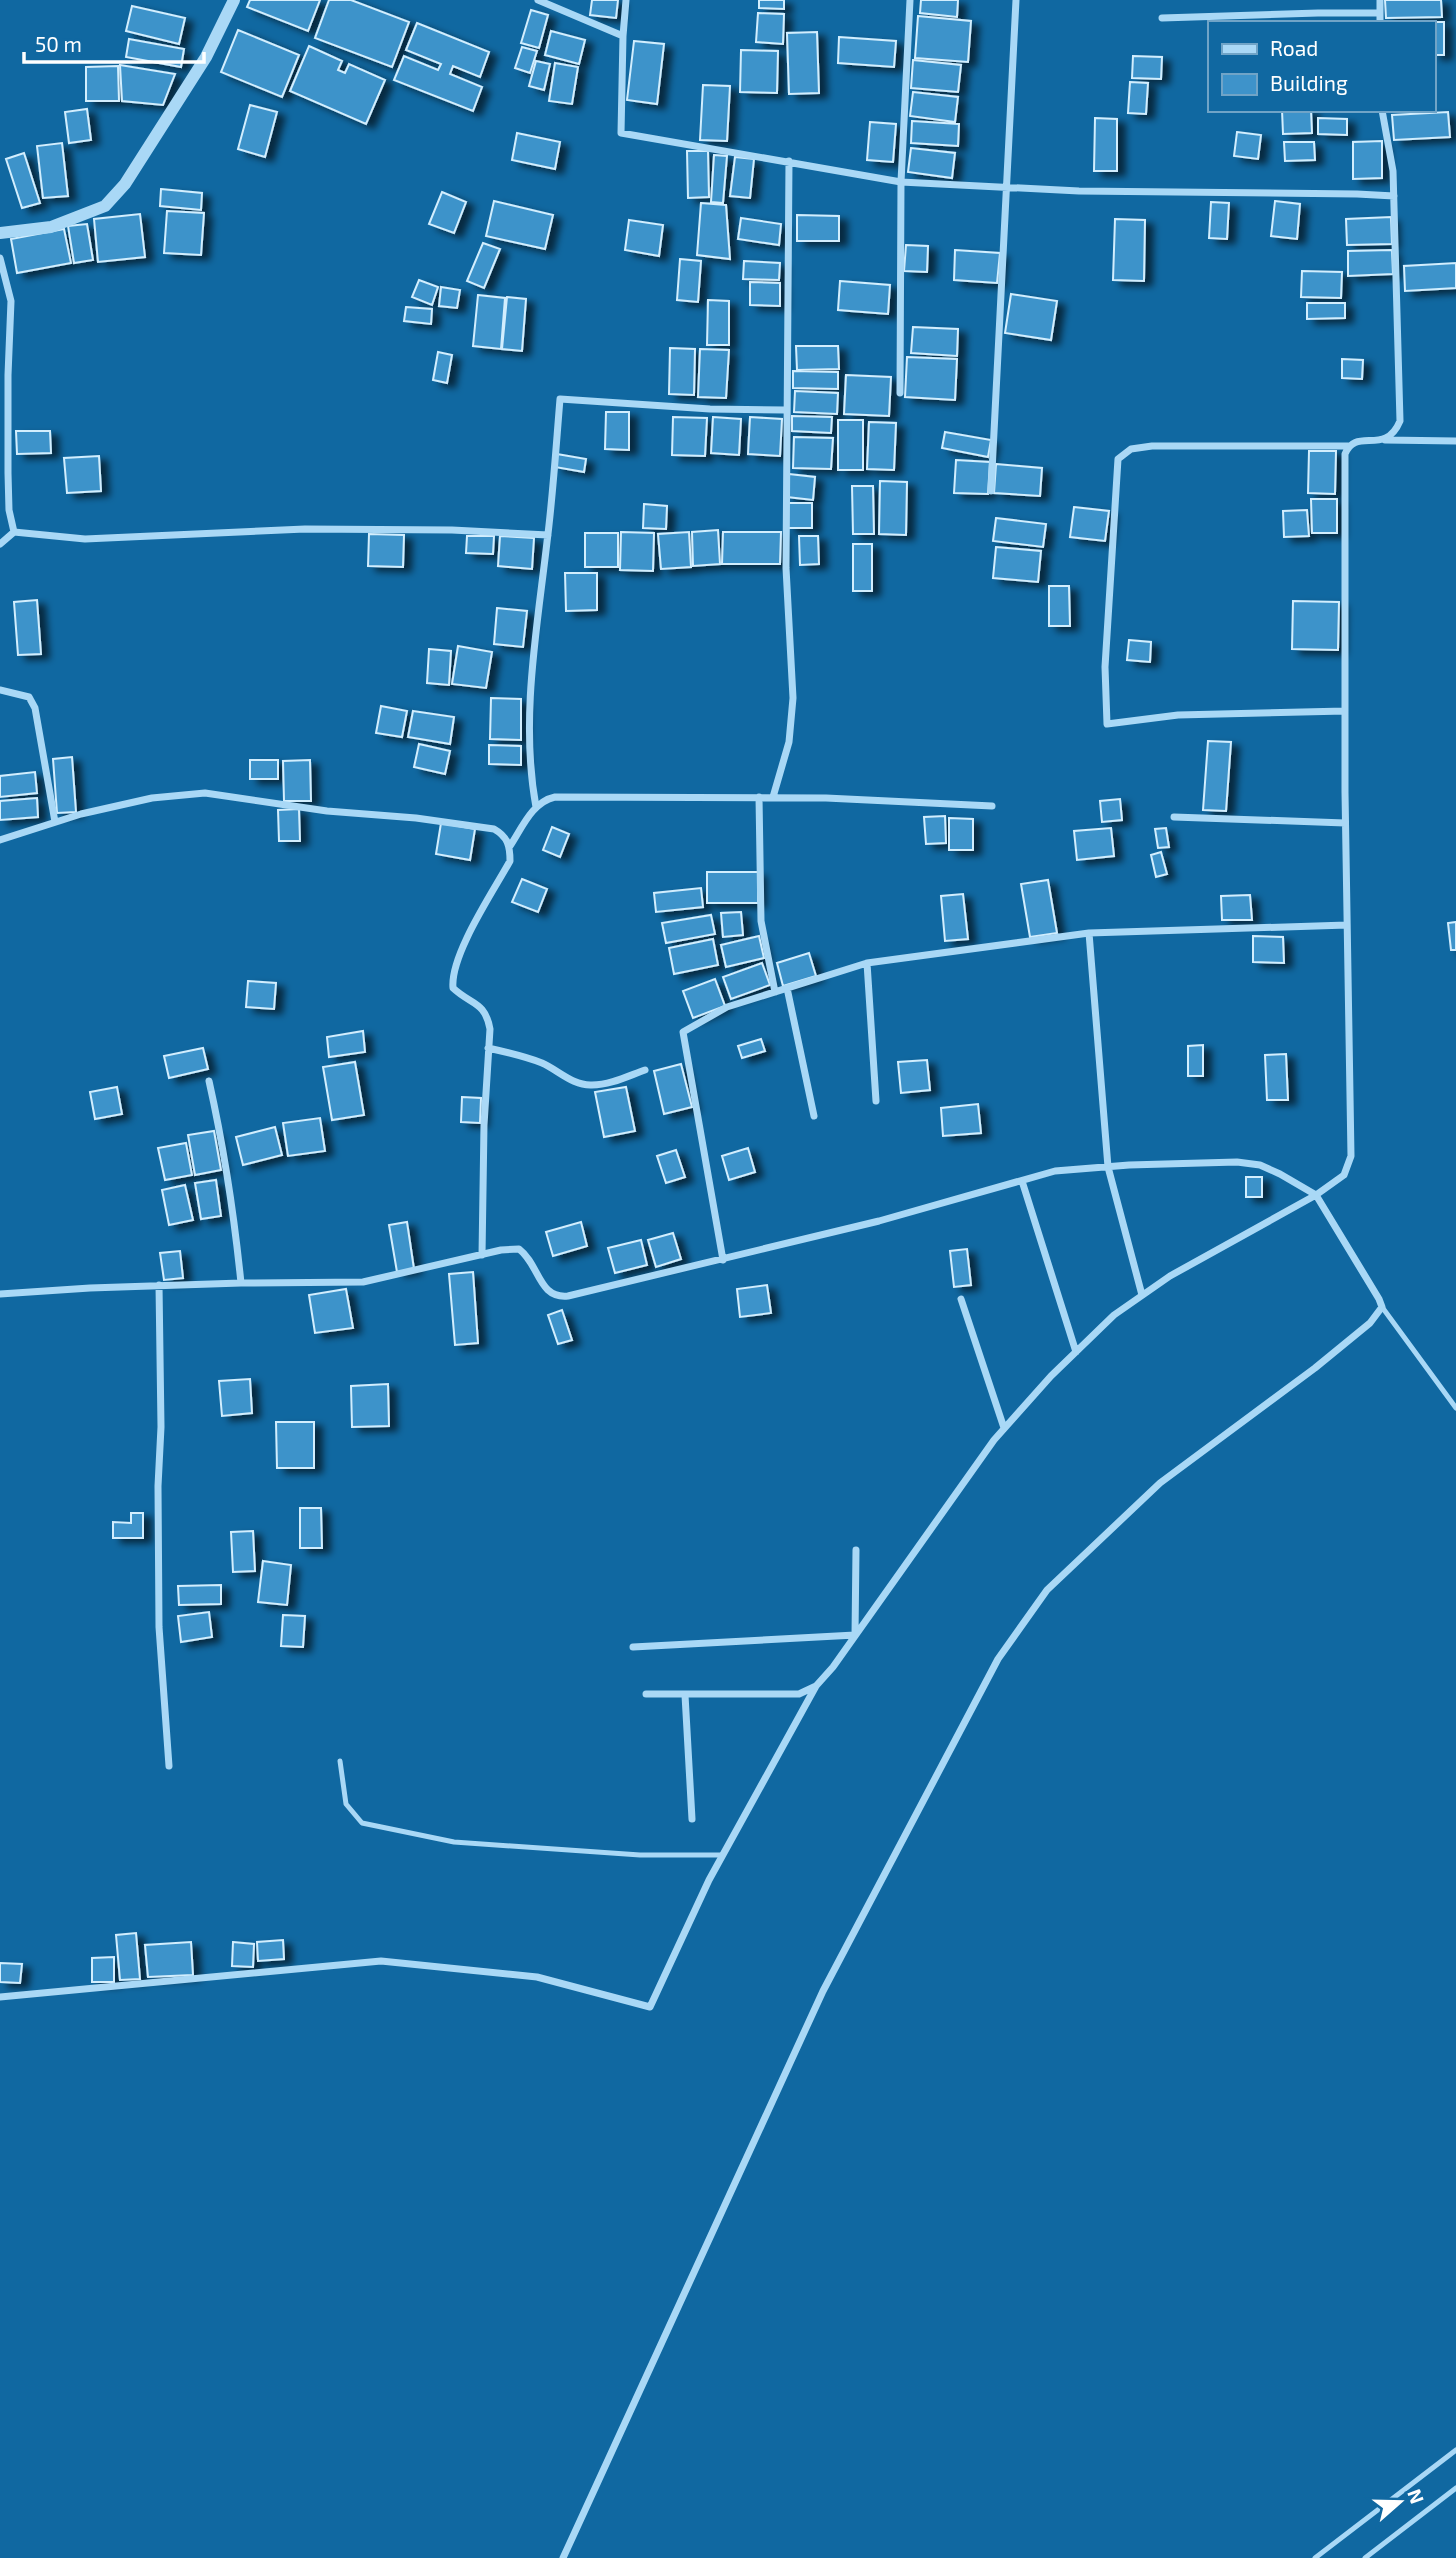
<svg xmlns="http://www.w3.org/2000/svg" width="1456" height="2558" viewBox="0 0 1456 2558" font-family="'Exo 2',sans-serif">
  <defs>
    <filter id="shadow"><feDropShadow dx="8" dy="4.5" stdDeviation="3.5" flood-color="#0009"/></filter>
  </defs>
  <rect width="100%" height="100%" fill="#1068a1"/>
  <path fill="#3e93ca" stroke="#d2eefe" stroke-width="2" filter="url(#shadow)" d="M 250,0 L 320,0 L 308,31 L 247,7 Z
    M 329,0 L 351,0 L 409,22 L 392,67 L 315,38 Z
    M 592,0 L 618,0 L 616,18 L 590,15 Z
    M 759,0 L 784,0 L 784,9 L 759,8 Z
    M 921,0 L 958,0 L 957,17 L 920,13 Z
    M 1385,0 L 1441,0 L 1442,17 L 1386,18 Z
    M 132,6 L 185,18 L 179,44 L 126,31 Z
    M 531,10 L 548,15 L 539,48 L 521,43 Z
    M 758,13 L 784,14 L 783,44 L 756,42 Z
    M 918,16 L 971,21 L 968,62 L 915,58 Z
    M 1385,22 L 1444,22 L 1444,55 L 1433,55 L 1433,23 Z
    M 417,23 L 489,52 L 480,77 L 453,66 L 450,74 L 482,87 L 473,111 L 394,80 L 404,56 L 438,70 L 441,64 L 406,50 Z
    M 238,30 L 299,55 L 282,97 L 221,72 Z
    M 551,31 L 585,40 L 579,64 L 545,55 Z
    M 817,32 L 819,93 L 789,94 L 787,33 Z
    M 839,37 L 896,41 L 894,67 L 838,63 Z
    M 129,39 L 184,49 L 181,67 L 126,57 Z
    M 634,41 L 664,44 L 657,104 L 627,100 Z
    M 309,46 L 342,61 L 338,70 L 345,73 L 349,64 L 385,80 L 366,124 L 290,91 Z
    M 522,47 L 537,51 L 530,73 L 515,68 Z
    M 741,50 L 778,51 L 777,93 L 740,92 Z
    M 1133,56 L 1162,57 L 1161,79 L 1132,78 Z
    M 913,60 L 961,65 L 958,92 L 911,88 Z
    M 536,61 L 550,64 L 544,90 L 529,86 Z
    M 555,63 L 578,67 L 572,104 L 549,101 Z
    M 120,65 L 175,74 L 163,105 L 122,101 Z
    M 118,66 L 119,101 L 86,101 L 86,67 Z
    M 1130,82 L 1148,83 L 1146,114 L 1128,113 Z
    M 703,85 L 730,86 L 727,141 L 700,140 Z
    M 913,92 L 958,97 L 955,122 L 910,116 Z
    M 250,105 L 277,112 L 265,157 L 238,149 Z
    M 87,109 L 91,140 L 69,143 L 65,112 Z
    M 1282,110 L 1311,110 L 1312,133 L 1283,134 Z
    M 1448,112 L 1450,137 L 1394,140 L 1392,115 Z
    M 1095,118 L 1117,119 L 1117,171 L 1094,171 Z
    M 1318,118 L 1347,119 L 1347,135 L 1318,134 Z
    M 912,121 L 959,124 L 958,146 L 911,143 Z
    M 870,122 L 896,124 L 893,162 L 867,160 Z
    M 1237,132 L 1261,135 L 1258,159 L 1234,156 Z
    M 517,133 L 560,142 L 555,169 L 512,160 Z
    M 1382,141 L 1382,178 L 1353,179 L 1353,142 Z
    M 1284,142 L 1314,142 L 1315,160 L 1285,161 Z
    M 62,143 L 68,196 L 43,198 L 37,146 Z
    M 911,148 L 955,153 L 952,178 L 908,172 Z
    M 687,151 L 708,151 L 709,197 L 688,198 Z
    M 24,153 L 40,203 L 22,208 L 6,159 Z
    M 714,155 L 727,156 L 723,203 L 711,202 Z
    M 735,157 L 754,159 L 750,198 L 730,196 Z
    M 161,189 L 202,193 L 201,210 L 160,206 Z
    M 442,192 L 466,202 L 454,233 L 429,224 Z
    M 494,201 L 553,215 L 545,249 L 486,236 Z
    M 1275,201 L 1300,204 L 1297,239 L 1271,236 Z
    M 1211,202 L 1229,203 L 1227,239 L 1209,238 Z
    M 701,203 L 726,205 L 730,259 L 697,255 Z
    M 167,211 L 204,213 L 201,255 L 164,253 Z
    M 140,214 L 145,257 L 98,262 L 94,219 Z
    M 797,215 L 839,216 L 839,241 L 797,241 Z
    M 1391,217 L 1392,244 L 1347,245 L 1346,219 Z
    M 741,218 L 781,224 L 779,245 L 738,239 Z
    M 1115,219 L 1145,220 L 1144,281 L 1113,280 Z
    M 629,220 L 663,225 L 659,256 L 625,250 Z
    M 87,224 L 93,260 L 74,263 L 68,226 Z
    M 64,229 L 71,263 L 17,273 L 11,239 Z
    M 483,243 L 500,249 L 484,288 L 467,281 Z
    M 906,245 L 928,246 L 927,272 L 904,271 Z
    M 955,250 L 1000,253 L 997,283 L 954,280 Z
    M 1392,250 L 1393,274 L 1348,276 L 1348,251 Z
    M 680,259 L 701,261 L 698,302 L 677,300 Z
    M 744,261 L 780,263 L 779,280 L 743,279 Z
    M 1456,263 L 1456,288 L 1405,291 L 1404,266 Z
    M 1302,271 L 1342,272 L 1341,298 L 1301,297 Z
    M 419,280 L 438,287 L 432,305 L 412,297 Z
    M 840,281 L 890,285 L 888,314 L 838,310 Z
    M 750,282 L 780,283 L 780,306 L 750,305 Z
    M 441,287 L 460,290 L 457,308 L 439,306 Z
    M 1011,294 L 1057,301 L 1051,340 L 1005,333 Z
    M 478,295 L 505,298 L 501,349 L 473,346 Z
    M 507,297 L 526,299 L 522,351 L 502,349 Z
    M 708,300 L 729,301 L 729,345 L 707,345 Z
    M 1307,303 L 1345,303 L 1345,318 L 1307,319 Z
    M 406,307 L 432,309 L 431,324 L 404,321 Z
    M 913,327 L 958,329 L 957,356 L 911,353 Z
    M 796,346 L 838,346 L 839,369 L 797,370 Z
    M 670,348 L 695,349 L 694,395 L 669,394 Z
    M 700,349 L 729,350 L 726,398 L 698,397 Z
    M 438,352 L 452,355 L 447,383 L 433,380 Z
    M 907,357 L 957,359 L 955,400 L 905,397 Z
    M 1342,359 L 1363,360 L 1362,379 L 1342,378 Z
    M 793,371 L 838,372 L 838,389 L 793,388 Z
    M 846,375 L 891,377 L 889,416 L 844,414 Z
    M 795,391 L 838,393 L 837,414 L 794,412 Z
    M 606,412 L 629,412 L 629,450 L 605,449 Z
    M 792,416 L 832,417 L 831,433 L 792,431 Z
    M 673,417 L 707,418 L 705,456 L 672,455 Z
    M 713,417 L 741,419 L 739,455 L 711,453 Z
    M 750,417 L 782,419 L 780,456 L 748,454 Z
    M 838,420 L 863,420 L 863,470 L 838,470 Z
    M 869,422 L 896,423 L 894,470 L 867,469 Z
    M 16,431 L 50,431 L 51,453 L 17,454 Z
    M 945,432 L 991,440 L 988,457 L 942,448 Z
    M 794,437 L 833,438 L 831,469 L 793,468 Z
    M 1309,451 L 1336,451 L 1335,494 L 1308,493 Z
    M 557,454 L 586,459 L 584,472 L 555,467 Z
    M 99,456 L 101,491 L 67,493 L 64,458 Z
    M 956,460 L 990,462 L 988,494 L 954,493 Z
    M 996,464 L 1042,468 L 1040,496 L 994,493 Z
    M 789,474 L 815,477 L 813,500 L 787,497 Z
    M 880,481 L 907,482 L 906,535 L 879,534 Z
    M 852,486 L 873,486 L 874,534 L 853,534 Z
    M 1311,499 L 1337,499 L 1337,533 L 1312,533 Z
    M 788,503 L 812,503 L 812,528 L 788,528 Z
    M 644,504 L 667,506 L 666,529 L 643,528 Z
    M 1074,507 L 1109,511 L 1105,541 L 1070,537 Z
    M 1307,510 L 1309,536 L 1284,537 L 1283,511 Z
    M 996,518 L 1046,524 L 1043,547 L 993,541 Z
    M 718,530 L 720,564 L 693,566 L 692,532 Z
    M 621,532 L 654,533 L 653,571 L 620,570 Z
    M 689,532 L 691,567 L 661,569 L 658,534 Z
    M 723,532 L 781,532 L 780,564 L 722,564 Z
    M 585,533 L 618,533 L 618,567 L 585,567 Z
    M 369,534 L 404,535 L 403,567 L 368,566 Z
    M 467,536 L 494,536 L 493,554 L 466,553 Z
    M 500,536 L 534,538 L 532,569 L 498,566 Z
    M 799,536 L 818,536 L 819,564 L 800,565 Z
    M 853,544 L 872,544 L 872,591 L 853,591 Z
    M 996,547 L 1041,551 L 1038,582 L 993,578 Z
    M 565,573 L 597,573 L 597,610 L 566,611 Z
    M 1049,586 L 1069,586 L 1070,626 L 1049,626 Z
    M 37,600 L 41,654 L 18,655 L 14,602 Z
    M 1293,601 L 1339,602 L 1338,650 L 1292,649 Z
    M 497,608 L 527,611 L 523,647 L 494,644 Z
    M 1129,640 L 1151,642 L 1150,662 L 1127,660 Z
    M 458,646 L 492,652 L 486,688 L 452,684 Z
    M 429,649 L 451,651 L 449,685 L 427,683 Z
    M 491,698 L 521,699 L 521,740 L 490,739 Z
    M 381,706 L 407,711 L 402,737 L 376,733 Z
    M 413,711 L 454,717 L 450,744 L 408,737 Z
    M 1208,741 L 1231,742 L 1226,811 L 1203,810 Z
    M 419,744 L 450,751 L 445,774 L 414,767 Z
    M 489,745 L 521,746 L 521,765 L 489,764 Z
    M 72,757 L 76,812 L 57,813 L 53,759 Z
    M 250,760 L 278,760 L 278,779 L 250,779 Z
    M 310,760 L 311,801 L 284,801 L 283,761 Z
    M 35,772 L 37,793 L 0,797 L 0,776 Z
    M 37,798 L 38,817 L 0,820 L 0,801 Z
    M 1120,799 L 1122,820 L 1102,822 L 1100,801 Z
    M 299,809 L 300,841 L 279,841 L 278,810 Z
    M 945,816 L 946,843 L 926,844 L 924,817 Z
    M 949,818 L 973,819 L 973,850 L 949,850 Z
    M 441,823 L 475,829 L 470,860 L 436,854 Z
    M 552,827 L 569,834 L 560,857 L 543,850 Z
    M 1111,828 L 1114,856 L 1077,860 L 1074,831 Z
    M 1166,828 L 1169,847 L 1158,848 L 1155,829 Z
    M 1161,852 L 1167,874 L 1156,877 L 1151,855 Z
    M 707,872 L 758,872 L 758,903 L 707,903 Z
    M 522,879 L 547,889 L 538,912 L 512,902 Z
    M 1048,880 L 1057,933 L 1030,937 L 1021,884 Z
    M 701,888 L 703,907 L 656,912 L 654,893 Z
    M 963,894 L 968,939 L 945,941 L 941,896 Z
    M 1250,895 L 1252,920 L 1222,920 L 1221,896 Z
    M 741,912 L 743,935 L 723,937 L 721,913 Z
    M 711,915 L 715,934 L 666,943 L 662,923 Z
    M 1456,922 L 1456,950 L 1451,950 L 1448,923 Z
    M 759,936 L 764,958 L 726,967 L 721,945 Z
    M 1253,936 L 1283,937 L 1284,963 L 1253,962 Z
    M 713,939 L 718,965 L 674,974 L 669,948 Z
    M 809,953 L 816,976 L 783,986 L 777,963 Z
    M 762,963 L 770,985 L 731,999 L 723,977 Z
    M 715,979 L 725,1006 L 693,1018 L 683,991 Z
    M 248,981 L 276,983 L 274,1009 L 246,1007 Z
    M 363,1031 L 365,1052 L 329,1057 L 327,1037 Z
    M 761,1039 L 765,1051 L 742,1058 L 738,1046 Z
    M 1203,1045 L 1203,1076 L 1188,1076 L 1188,1046 Z
    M 203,1048 L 208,1069 L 169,1078 L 164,1056 Z
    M 1286,1054 L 1288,1100 L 1267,1100 L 1265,1055 Z
    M 927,1060 L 930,1090 L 901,1093 L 898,1062 Z
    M 355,1062 L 364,1115 L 332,1120 L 323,1067 Z
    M 681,1064 L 692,1107 L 664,1114 L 654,1071 Z
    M 117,1087 L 122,1114 L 95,1119 L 90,1092 Z
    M 626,1087 L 635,1131 L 604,1137 L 595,1092 Z
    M 462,1097 L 481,1098 L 480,1123 L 461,1122 Z
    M 978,1104 L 981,1133 L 943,1136 L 941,1108 Z
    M 320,1118 L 325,1151 L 288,1156 L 283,1123 Z
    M 275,1127 L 282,1155 L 243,1165 L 236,1137 Z
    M 214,1131 L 221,1170 L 195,1175 L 188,1135 Z
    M 186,1143 L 192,1175 L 165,1180 L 158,1148 Z
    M 748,1148 L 755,1172 L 729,1180 L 722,1156 Z
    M 676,1150 L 685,1177 L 666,1183 L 657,1156 Z
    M 1246,1177 L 1262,1177 L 1262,1197 L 1246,1197 Z
    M 216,1180 L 221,1216 L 201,1219 L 195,1183 Z
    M 185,1185 L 193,1220 L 169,1225 L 162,1190 Z
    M 407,1222 L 414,1269 L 397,1272 L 389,1225 Z
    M 581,1222 L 587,1246 L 553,1256 L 546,1232 Z
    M 673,1233 L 681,1259 L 656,1267 L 648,1240 Z
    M 641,1240 L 647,1265 L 615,1273 L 608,1248 Z
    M 967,1249 L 971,1285 L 954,1287 L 950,1251 Z
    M 180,1251 L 183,1278 L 164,1280 L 160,1253 Z
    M 473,1272 L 478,1343 L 455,1345 L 449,1274 Z
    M 767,1285 L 771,1313 L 740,1317 L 737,1289 Z
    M 346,1289 L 353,1328 L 315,1333 L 309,1295 Z
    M 562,1310 L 572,1340 L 558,1344 L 548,1315 Z
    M 250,1379 L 252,1413 L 222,1416 L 219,1381 Z
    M 388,1384 L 389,1426 L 352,1427 L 351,1386 Z
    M 276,1422 L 314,1422 L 314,1468 L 277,1468 Z
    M 300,1508 L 321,1508 L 322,1548 L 300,1548 Z
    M 131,1513 L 143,1513 L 143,1538 L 113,1538 L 113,1522 L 131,1523 Z
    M 253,1531 L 255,1571 L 233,1572 L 231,1532 Z
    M 263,1561 L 291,1565 L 287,1605 L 258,1602 Z
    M 221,1585 L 221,1604 L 179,1605 L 178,1586 Z
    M 209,1612 L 212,1637 L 181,1642 L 178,1616 Z
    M 283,1615 L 305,1616 L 303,1647 L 281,1646 Z
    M 136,1933 L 140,1979 L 120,1980 L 116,1935 Z
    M 283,1940 L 284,1959 L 258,1961 L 257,1942 Z
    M 191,1942 L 193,1975 L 148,1977 L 145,1945 Z
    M 233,1942 L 254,1944 L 253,1967 L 232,1966 Z
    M 114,1957 L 114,1982 L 92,1982 L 92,1958 Z
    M 0,1963 L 22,1964 L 20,1983 L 0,1982 Z"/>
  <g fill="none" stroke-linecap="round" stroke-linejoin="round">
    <path stroke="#a9d8f6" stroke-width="5" d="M 1382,1307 L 1456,1408
      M 340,1761 L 346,1804 L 362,1823 L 454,1842 L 640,1855 L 722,1855
      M 1315,2558 L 1456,2450
      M 1365,2558 L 1456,2488"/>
    <path stroke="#a9d8f6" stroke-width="7" d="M 538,0 L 623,36 L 621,133 L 901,182 L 1079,191 L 1357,194 L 1394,196
      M 1380,0 L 1380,23
      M 1162,18 L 1318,13 L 1380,13
      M 623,36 L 626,0
      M 0,258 L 11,301 L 8,375 L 8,473 L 9,510 L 14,532
      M 900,393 L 901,182 L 910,0
      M 1385,440 L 1456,441
      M 991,491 L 1016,0
      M 0,544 L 14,532 L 85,539 L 305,529 L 452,530 L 548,535
      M 0,690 L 29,697 L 35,708 L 55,822
      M 1345,711 L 1178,715 L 1107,724 L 1105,667 L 1118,459 L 1131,449 L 1152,446 L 1348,446
      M 759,797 L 761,921 L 775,992
      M 773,797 L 789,742 L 793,698 L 786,568 L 789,161
      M 536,807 C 520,720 537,629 547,542 C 553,495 556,447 560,399 L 710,409 L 785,410
      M 1174,817 L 1345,823
      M 0,840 L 81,814 L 152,798 L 205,793 L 327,811 L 416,818 L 494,829 C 508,837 510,846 510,861 C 493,892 450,955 453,988 C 471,1005 485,1001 490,1029 L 484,1125 L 482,1255
      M 510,846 C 522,828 532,802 555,797 L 826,798 L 992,806
      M 1089,933 L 1108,1167 L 1142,1295
      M 867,963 L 876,1101
      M 787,988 L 814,1116
      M 488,1048 C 506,1052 524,1056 542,1063 C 558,1070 573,1086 592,1085 C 610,1085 628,1076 645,1070
      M 209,1081 C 224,1148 234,1214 241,1283
      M 1022,1181 L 1076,1352
      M 723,1260 L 683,1032 L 727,1007 L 867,963 L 1089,933 L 1347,925
      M 159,1285 L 161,1427 L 158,1486 L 159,1627 L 169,1766
      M 0,1294 L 90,1288 L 241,1283 L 363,1282 L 501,1250 L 519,1249 C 540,1265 538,1299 568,1296 L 879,1221 L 1055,1171 L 1129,1165 L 1237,1162 L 1260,1165 L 1280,1174 L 1316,1195 L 1379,1299 L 1382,1307 L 1370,1323 L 1315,1368 L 1160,1483 L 1047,1590 L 998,1659 L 823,1991 L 563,2558
      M 961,1299 L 1004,1428
      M 633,1647 L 855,1635 L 856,1550
      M 646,1694 L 799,1694 L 816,1686 L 833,1667 L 994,1440 L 1051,1376 L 1114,1315 L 1170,1276 L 1316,1195 L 1344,1175 L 1351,1156 L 1345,792 L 1345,454 C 1356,426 1385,457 1400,421 L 1393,171 L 1382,110
      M 685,1695 L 692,1819
      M 0,1997 L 381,1961 L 537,1977 L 650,2007 L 709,1880 L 816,1686"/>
    <path stroke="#a9d8f6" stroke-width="12" d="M 0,233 L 51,227 L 105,206 L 125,184 L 206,57 L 234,0"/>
  </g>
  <rect x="1208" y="21" width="228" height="91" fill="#1068a1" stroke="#70a4c7" stroke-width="2"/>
  <rect x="1222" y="44" width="35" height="10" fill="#a9d8f6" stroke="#70a4c7" stroke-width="2"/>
  <text x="1270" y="56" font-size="21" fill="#ffffff">Road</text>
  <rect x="1222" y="74" width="35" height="21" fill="#3e93ca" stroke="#70a4c7" stroke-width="2"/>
  <text x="1270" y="91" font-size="21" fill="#ffffff">Building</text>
  <g transform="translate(1400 2502) rotate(70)" stroke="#1068a1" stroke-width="5" paint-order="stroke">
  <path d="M0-5L12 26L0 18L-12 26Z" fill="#ffffff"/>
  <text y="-10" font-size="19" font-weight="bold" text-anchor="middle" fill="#ffffff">N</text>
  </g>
  <path d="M24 52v10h180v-10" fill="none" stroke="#ffffff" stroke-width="3.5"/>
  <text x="35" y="52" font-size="21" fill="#ffffff" stroke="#1068a1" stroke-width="5" paint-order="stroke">50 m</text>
</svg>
